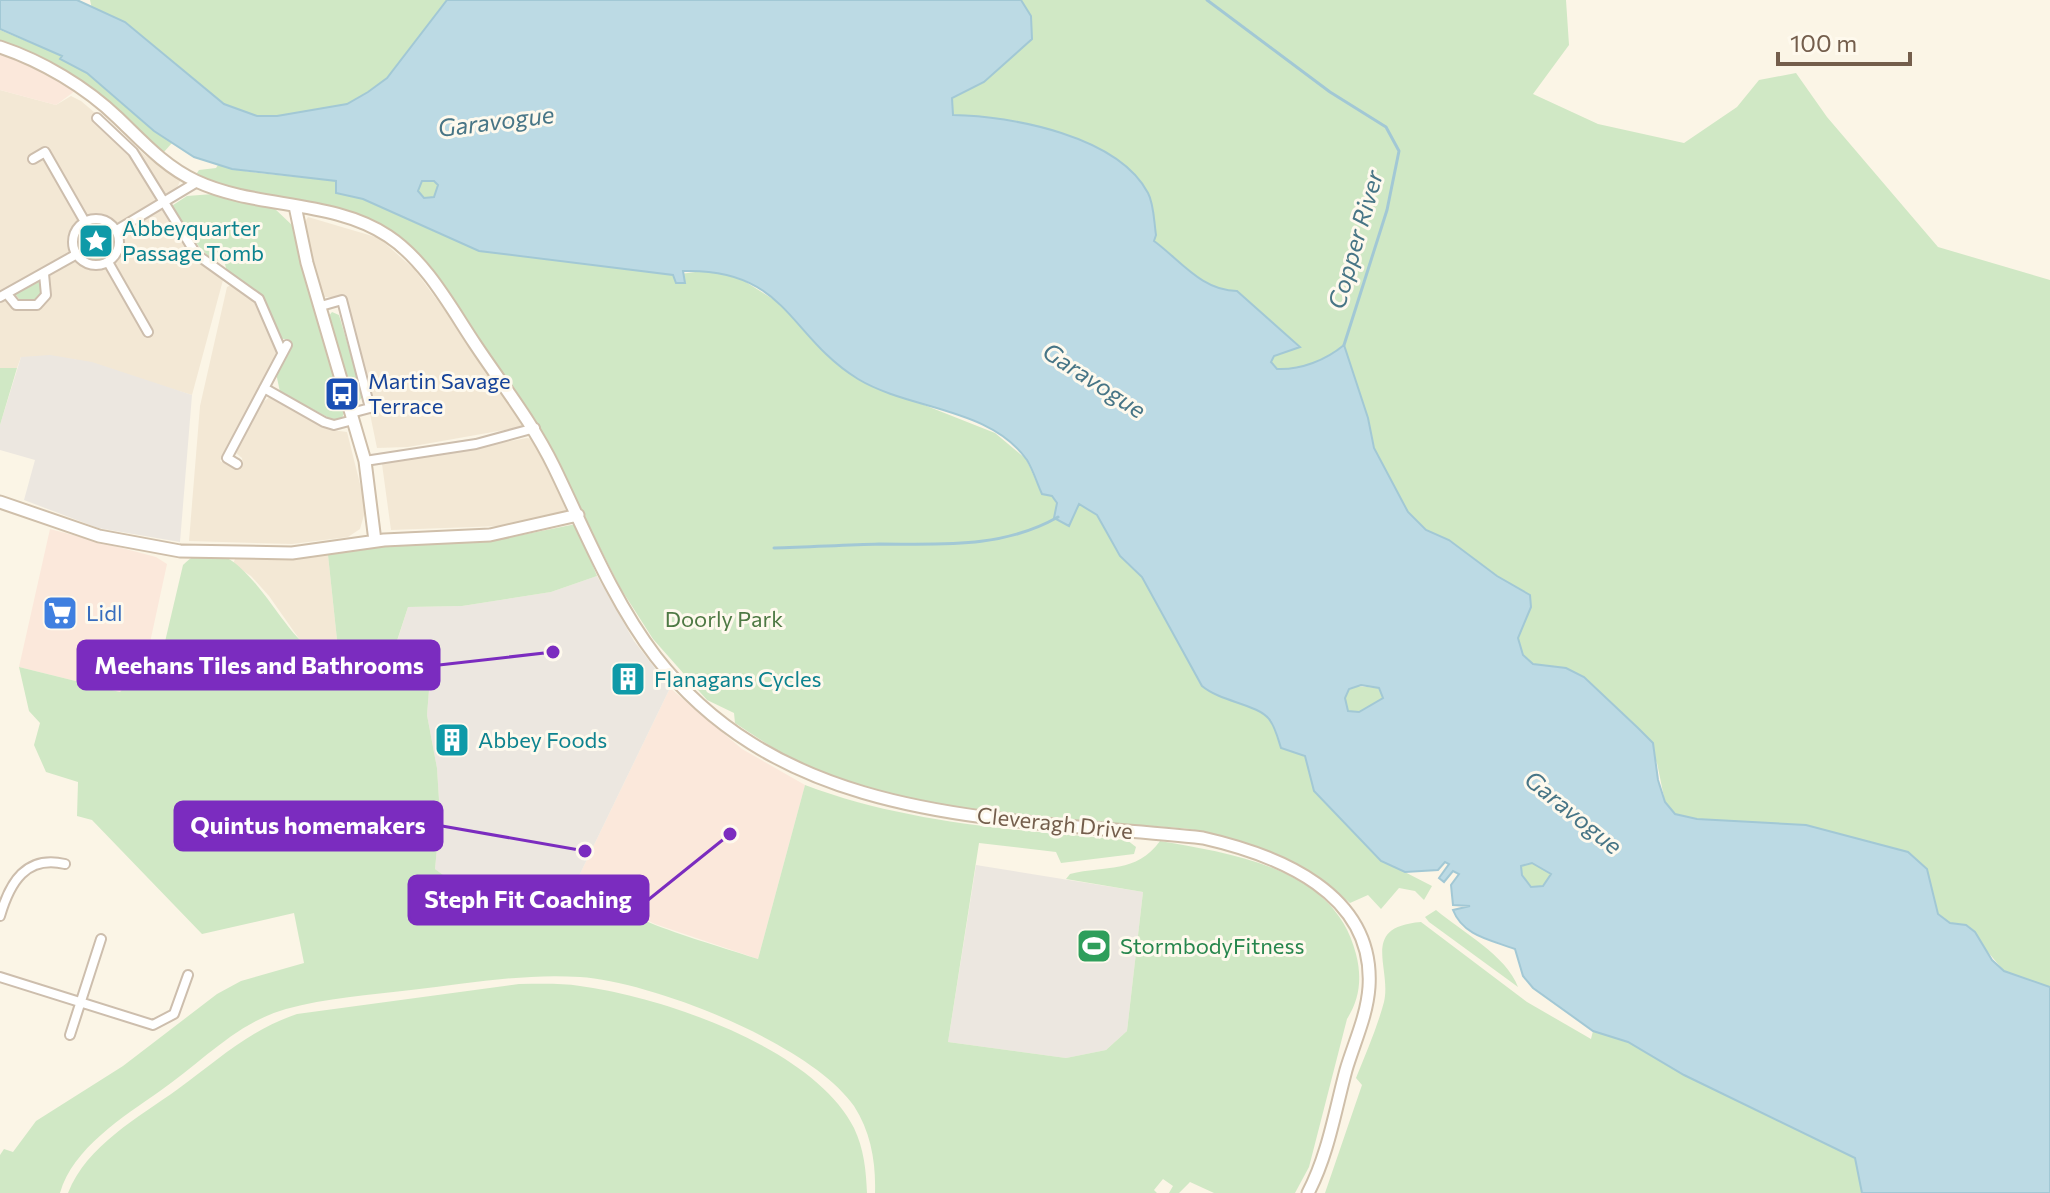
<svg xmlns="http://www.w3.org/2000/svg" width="2050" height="1193" viewBox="0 0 2050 1193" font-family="Commissioner,sans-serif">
  <rect width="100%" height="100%" fill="#fbf5e6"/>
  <path fill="#f3e8d5" d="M 0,90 L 56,105 L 71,96 L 81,101 L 146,156 L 181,179 L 177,188 L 154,202 L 166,214 L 191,255 L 223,280 L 192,395 L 73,359 L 21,357 L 17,368 L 0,368 Z
    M 308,217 L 379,238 L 414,269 L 475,351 L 524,424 L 521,427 L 408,447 L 377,448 L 370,414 L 376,409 L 343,297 L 323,297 L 303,225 Z
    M 233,284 L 255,297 L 278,353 L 220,461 L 234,468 L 243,466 L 242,458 L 236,453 L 263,402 L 270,397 L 332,430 L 347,432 L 366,508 L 360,529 L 348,537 L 292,544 L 189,541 L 200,406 L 227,287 Z
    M 527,438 L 533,439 L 568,511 L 564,514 L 499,526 L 391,530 L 382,464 Z
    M 328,555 L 338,649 L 326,654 L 302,643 L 269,596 L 251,576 L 233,564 L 235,559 Z"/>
  <path fill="#fbe8db" d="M 0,54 L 27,65 L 75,91 L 56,105 L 0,90 Z
    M 50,529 L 156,557 L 167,564 L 146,661 L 120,692 L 19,667 Z
    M 670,688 L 742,749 L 805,785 L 758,959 L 655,924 L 588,892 L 577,880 Z"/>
  <path fill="#ece7e0" d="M 50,355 L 92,362 L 192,395 L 180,542 L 98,528 L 24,500 L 35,460 L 0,450 L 0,425 L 21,357 Z
    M 597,576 L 634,641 L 670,688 L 577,880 L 566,896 L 548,902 L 457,885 L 435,869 L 440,816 L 437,768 L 427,715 L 429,690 L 393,654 L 408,607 L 462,606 L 551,592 Z
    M 976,865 L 1143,892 L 1127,1031 L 1106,1050 L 1066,1058 L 948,1042 Z"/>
  <path fill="#d0e8c5" d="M 90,0 L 447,0 L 387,78 L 368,92 L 347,104 L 277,116 L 257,116 L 224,104 L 125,22 L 92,9 Z
    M 719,0 L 1566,0 L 1569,45 L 1533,94 L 1598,124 L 1684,143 L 1737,107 L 1759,80 L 1796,73 L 1827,117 L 1938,247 L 2050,280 L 2050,987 L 2004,971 L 1965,925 L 1950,923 L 1938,914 L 1927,869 L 1908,852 L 1806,825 L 1697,819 L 1675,815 L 1665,802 L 1657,763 L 1638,728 L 1584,677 L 1533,664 L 1522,655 Z
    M 0,30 L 62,56 L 61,59 L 87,73 L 172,143 L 163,153 L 104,99 L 0,42 Z
    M 218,165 L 250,172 L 337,181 L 336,193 L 362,199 L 479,251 L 673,275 L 710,270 L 741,279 L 787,308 L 856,378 L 995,433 L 1026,459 L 1042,494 L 1052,496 L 1069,525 L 1079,504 L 1097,515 L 1106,532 L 1142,540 L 1395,867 L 1432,886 L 1424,900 L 1415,891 L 1399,888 L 1381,909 L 1368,895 L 1350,903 C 1304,861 1250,843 1190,829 C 1084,820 953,820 853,786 C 810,771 772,748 735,723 L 734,713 L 707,700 L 653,639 L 621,589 L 538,426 L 435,278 L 412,251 L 308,203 L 220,185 L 195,176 L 199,170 L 216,168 Z
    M418 189a10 10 0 1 1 20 0a10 10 0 1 1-20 0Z
    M 213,194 L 274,208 L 293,226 L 346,408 L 342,418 L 335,421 L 280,392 L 276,373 L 292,345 L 290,340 L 278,338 L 264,299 L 234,279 L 232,273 L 227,272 L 224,260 L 214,261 L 200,248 L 170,207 L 187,196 Z
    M77 242a19 19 0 1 1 38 0a19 19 0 1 1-38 0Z
    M 41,281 L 43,290 L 35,301 L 21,301 L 15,294 Z
    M 332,312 L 339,315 L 363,396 L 359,401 L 351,398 L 328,317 Z
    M 0,368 L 17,368 L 0,425 Z
    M 576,524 L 597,576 L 551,592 L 462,606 L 408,607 L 393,653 L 414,659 L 429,690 L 427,715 L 437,768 L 440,816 L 435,869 L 457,885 L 548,902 L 566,896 L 577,880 C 610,917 710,943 758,959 L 805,785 C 908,824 1018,830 1127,840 L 1136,847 L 1134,854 L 1061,863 L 1056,852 L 979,843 L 948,1042 L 1066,1058 L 1106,1050 L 1127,1031 L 1143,892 L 1066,879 L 1070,874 C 1106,865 1136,874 1160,841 C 1234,854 1335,868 1356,954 C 1362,977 1360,999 1347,1019 L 1309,1167 L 1295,1193 L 1214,1193 L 1190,1182 L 1179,1193 L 1169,1193 L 1173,1186 L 1163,1179 L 1154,1190 L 1157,1193 L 875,1193 C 876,1163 871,1132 854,1106 C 811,1044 654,982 580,977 C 523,973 468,984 411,990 C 370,995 326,998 286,1009 C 236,1023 201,1063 160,1091 C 123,1117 73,1148 60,1193 L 0,1193 L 0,1155 L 4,1149 L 13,1152 L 36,1121 L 123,1066 L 217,994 L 241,981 L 304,963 L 294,913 L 202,934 L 92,820 L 77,816 L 78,782 L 46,772 L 34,745 L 40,723 L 29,711 L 19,667 L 120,692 L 146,661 L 160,663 L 183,565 C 231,516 277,625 304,643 C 310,648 319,650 326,654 L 338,649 L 328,555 L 380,546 L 487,542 Z
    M 1356,686 L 1379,688 L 1383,698 C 1377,706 1357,715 1347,711 L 1345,698 L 1349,689 Z
    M 1532,862 L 1551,874 L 1543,886 L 1531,887 L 1520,871 L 1521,866 Z
    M 1436,910 C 1461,931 1507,956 1518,987 L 1429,922 L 1425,917 Z
    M 1421,922 L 1527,1002 L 1591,1039 L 1593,1031 L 1533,988 L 1834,1122 L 1888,1193 L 1325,1193 L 1362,1085 L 1356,1078 C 1366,1053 1377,1028 1384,1002 C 1392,967 1359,927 1421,922 Z
    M 519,984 C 539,984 561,983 580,986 C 663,997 814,1048 854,1128 C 864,1149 866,1170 867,1193 L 68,1193 C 87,1145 138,1118 178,1089 C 218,1060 249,1030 297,1014 Z"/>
  <path fill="#bcdae4" stroke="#a2c8d5" stroke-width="2" fill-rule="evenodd" d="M 0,0 L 77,0 L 125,22 L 224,104 L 257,116 L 277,116 L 347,104 L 368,92 L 387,78 L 447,0 L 1021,0 L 1031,16 L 1032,39 L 984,82 L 952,98 L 953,115 C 1012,116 1118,136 1148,193 C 1154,204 1154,222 1156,235 L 1154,241 C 1180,260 1202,291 1237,291 L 1300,347 L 1274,356 L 1271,362 L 1277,369 C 1301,370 1326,360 1344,345 L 1368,418 L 1374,448 L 1408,512 L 1426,530 L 1449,540 L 1497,576 L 1530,595 L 1531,607 L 1518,638 L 1523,655 L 1533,664 L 1566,668 L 1584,677 L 1638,728 L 1653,743 L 1658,780 L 1665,802 L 1675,814 L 1697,819 L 1806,825 L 1908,852 L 1927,869 L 1938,914 L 1950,923 L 1966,925 L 1975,932 L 1992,960 L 2004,971 L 2050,987 L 2050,1193 L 1862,1193 L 1855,1158 L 1684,1075 L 1628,1042 L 1593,1031 L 1533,988 L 1523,976 L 1515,949 C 1491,940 1463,936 1453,910 L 1470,906 L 1453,905 L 1451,885 L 1459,874 L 1453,871 L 1444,882 L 1439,878 L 1449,864 L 1445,862 L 1438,870 L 1405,872 L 1381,861 L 1314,791 L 1305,756 L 1281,748 C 1278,739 1275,726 1269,719 C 1257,704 1221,702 1202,686 L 1142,577 L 1120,556 L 1097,515 L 1079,504 L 1069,526 L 1054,518 L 1057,503 L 1052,496 L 1042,494 C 1037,483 1033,470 1027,460 C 990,407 909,410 858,379 C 788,336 787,268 683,271 L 685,283 L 676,283 L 673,275 L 479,251 L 363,199 L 336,193 L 336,181 L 232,169 L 194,157 L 154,131 L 87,73 L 60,59 L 62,56 L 0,29 ZM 422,181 L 434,181 L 438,185 L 434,197 L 424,198 L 418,191 ZM 1361,685 L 1379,688 L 1383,698 L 1359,712 L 1348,711 L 1345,698 L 1349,689 ZM 1532,863 L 1551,874 L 1543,886 L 1531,887 L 1522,875 L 1521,866 Z"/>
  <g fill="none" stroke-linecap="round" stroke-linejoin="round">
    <path stroke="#a2c8d5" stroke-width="3" d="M 1207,0 L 1330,92 L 1386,127 L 1399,151 L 1387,210 L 1344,345
      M 774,548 C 809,547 844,545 879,544 C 940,544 1002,549 1058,517"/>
    <defs>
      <path id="street" d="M 97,118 L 133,152 L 196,254 L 259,299 L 282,352
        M 33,159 L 45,152 L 85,222
        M73 242a23 23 0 1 1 46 0a23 23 0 1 1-46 0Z
        M 117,230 L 197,182
        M 108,262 L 148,332
        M 7,294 L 16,305 L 37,305 L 46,295 L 44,274
        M 0,297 L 77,254
        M 321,306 L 342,300 L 370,408 L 351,413
        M 264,388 L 324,422 L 334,425 L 353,420
        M 365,461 L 476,444 L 535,428
        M 237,464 L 227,458 L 287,345
        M 0,916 C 10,882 26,855 65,864
        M 0,977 L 153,1025 L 174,1014 L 188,975
        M 70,1035 L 101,939"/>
      <path id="secondary" d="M 0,47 C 42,61 86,87 118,118 C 142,141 165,167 196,181 C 256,209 332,199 388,236 C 426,261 451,308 475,344 C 503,386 532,422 554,467 C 585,531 613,601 656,657 C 789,828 1009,817 1203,838 C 1278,855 1375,893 1369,987 C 1367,1016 1354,1043 1346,1070 C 1335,1111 1328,1155 1308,1193
        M 295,206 L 307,263 L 365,461 L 375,541
        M 0,502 L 99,536 L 180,551 L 292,553 L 384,540 L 490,535 L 578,515"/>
    </defs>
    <use href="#street" stroke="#cdbead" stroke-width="12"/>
    <use href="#secondary" stroke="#cfbfaa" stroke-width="15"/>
    <use href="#street" stroke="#fff" stroke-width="8"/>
    <use href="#secondary" stroke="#fff" stroke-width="11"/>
  </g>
  <defs>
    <symbol id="sight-square" viewBox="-11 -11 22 22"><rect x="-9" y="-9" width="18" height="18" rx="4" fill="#0f9aa8" stroke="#fef9ed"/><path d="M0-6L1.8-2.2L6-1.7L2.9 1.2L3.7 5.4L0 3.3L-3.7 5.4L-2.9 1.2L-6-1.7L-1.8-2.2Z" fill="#fff"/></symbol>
    <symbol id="bus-square" viewBox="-11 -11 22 22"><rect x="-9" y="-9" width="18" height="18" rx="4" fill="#1a4fb4" stroke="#fef9ed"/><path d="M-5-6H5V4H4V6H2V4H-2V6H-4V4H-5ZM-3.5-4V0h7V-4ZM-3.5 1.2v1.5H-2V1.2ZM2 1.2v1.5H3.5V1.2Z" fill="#fff"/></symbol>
    <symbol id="supermarket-square" viewBox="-11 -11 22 22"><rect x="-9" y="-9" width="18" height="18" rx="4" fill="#3f7fe0" stroke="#fef9ed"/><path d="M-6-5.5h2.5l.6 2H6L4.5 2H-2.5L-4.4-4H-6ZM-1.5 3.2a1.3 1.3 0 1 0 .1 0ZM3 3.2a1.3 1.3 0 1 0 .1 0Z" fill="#fff"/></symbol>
    <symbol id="building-square" viewBox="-11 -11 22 22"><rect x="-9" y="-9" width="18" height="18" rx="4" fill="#0f9aa8" stroke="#fef9ed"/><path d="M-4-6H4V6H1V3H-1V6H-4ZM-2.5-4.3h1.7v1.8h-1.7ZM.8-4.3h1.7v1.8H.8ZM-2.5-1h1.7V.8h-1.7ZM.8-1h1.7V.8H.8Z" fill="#fff"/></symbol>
    <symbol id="stadium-square" viewBox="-11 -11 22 22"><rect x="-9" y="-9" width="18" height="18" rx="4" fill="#2e9e5b" stroke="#fef9ed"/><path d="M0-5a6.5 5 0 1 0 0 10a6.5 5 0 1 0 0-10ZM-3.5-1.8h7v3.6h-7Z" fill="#fff"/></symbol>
  </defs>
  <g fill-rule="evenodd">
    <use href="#sight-square" x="76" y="221" width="40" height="40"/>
    <use href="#bus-square" x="322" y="374" width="40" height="40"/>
    <use href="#supermarket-square" x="40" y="593" width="40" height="40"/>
    <use href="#building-square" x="608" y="659" width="40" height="40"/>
    <use href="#building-square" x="432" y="720" width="40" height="40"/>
    <use href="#stadium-square" x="1074" y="926" width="40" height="40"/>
  </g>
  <g text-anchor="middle" stroke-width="6" stroke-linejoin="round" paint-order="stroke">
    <g font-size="22" fill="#0d838f" stroke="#fef9ed" text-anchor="start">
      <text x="122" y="236">Abbeyquarter<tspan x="122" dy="25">Passage Tomb</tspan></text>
      <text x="654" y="687">Flanagans Cycles</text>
      <text x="478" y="748">Abbey Foods</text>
    </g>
    <g font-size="22" fill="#164399" stroke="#fef9ed" text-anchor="start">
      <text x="368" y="389">Martin Savage<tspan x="368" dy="25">Terrace</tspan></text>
    </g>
    <g font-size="22" fill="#366cbe" stroke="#fef9ed" text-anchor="start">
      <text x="86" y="621">Lidl</text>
    </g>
    <g font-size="22" fill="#4e7944" stroke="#fef9ed">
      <text x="724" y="627">Doorly Park</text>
    </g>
    <g font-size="22" fill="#745e4c" stroke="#fef9ed">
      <text transform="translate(1055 823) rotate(6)" y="8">Cleveragh Drive</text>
    </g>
    <g font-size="22" fill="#27864d" stroke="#fef9ed" text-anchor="start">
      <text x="1120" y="954">StormbodyFitness</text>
    </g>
    <g font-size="24" font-style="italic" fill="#477586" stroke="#fef9ed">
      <text transform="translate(496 122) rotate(-7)" y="8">Garavogue</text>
      <text transform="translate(1356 240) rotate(-74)" y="8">Copper River</text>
      <text transform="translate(1094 381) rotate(33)" y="8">Garavogue</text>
      <text transform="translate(1573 813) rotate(39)" y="8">Garavogue</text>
    </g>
  </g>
  <path fill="none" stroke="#7b2cbf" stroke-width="3" d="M553 652L439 665M585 851L442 826M730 834L648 900"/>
  <g fill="#7b2cbf" stroke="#fef9ed" stroke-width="3">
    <circle cx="553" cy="652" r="8"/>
    <circle cx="585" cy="851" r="8"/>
    <circle cx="730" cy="834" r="8"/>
  </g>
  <g fill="#7b2cbf" stroke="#7b2cbf" stroke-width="3">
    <rect x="78" y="641" width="361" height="48" rx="8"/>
    <rect x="175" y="802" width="267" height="48" rx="8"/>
    <rect x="409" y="876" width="239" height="48" rx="8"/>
  </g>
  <g font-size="24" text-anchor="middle" font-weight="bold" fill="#fff">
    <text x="259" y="674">Meehans Tiles and Bathrooms</text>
    <text x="308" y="834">Quintus homemakers</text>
    <text x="528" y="908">Steph Fit Coaching</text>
  </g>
  <path d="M1778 52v12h132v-12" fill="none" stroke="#745e4c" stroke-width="4"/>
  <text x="1790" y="52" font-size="24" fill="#745e4c" stroke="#fef9ed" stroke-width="6" paint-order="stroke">100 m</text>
</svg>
